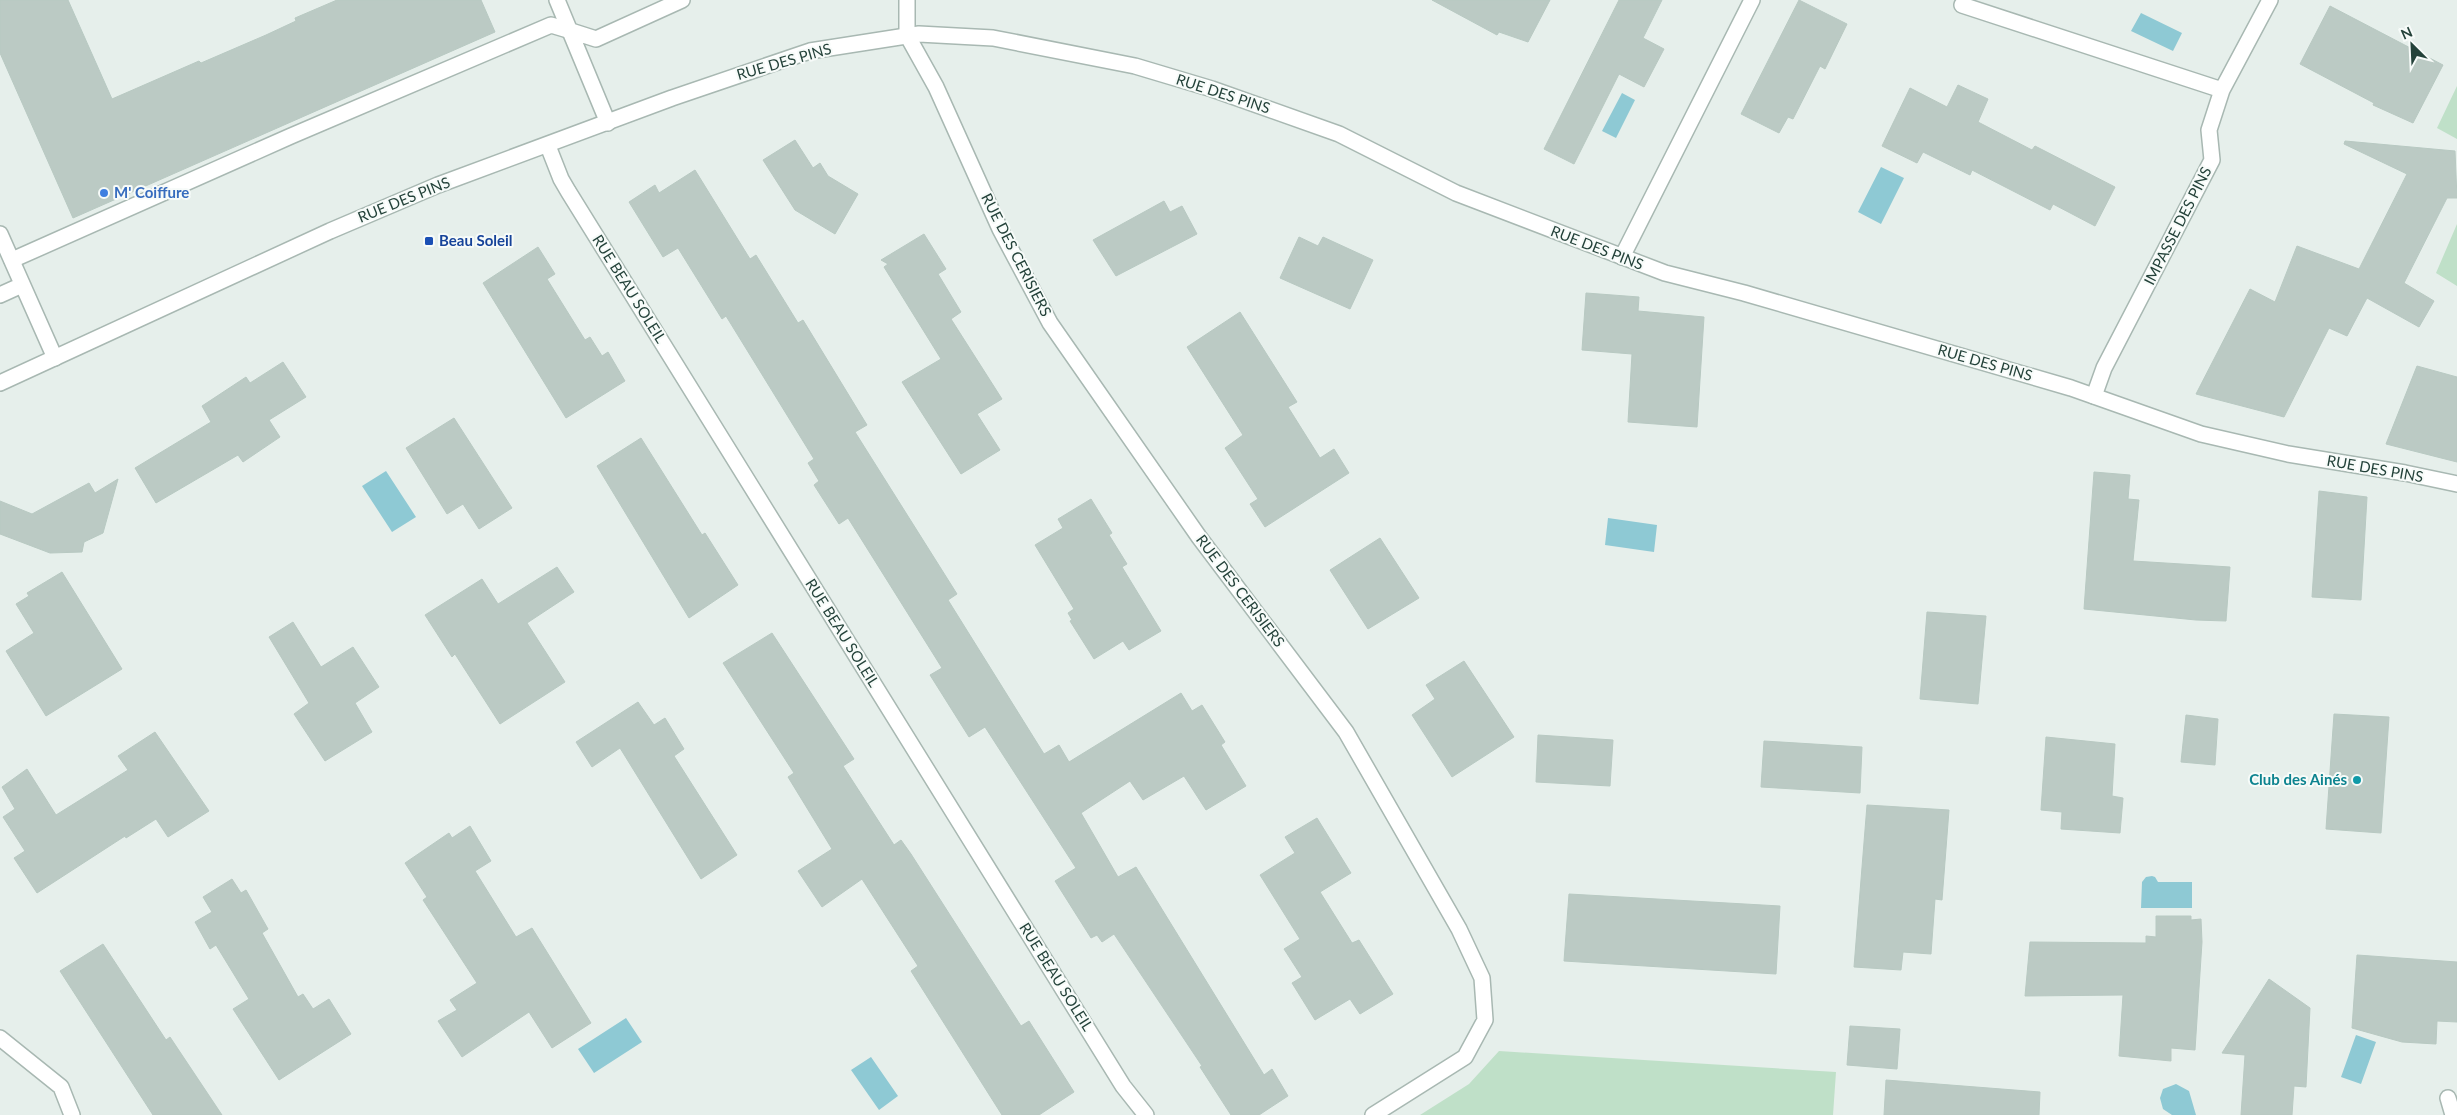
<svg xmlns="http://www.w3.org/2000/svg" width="2457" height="1115" viewBox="0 0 2457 1115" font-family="Lato,sans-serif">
  <rect width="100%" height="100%" fill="#e6efeb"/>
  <path fill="#bfe0c8" d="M 2457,86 L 2457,139 L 2437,128 Z
    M 2457,224 L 2457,286 L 2436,273 Z
    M 1499,1051 L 1836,1072 L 1833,1115 L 1420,1115 L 1469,1084 Z"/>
  <path fill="#8ec9d4" d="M 2141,13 L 2182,33 L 2173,51 L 2131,31 Z
    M 1622,93 L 1635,100 L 1616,138 L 1602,131 Z
    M 1881,167 L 1904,178 L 1881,224 L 1858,212 Z
    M 386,471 L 416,517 L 392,532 L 362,486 Z
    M 1608,518 L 1657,525 L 1654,552 L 1605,545 Z
    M 2152,876 L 2155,877 L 2158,882 L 2192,882 L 2192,908 L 2141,908 L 2142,882 L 2146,877 Z
    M 626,1018 L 642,1042 L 594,1073 L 578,1049 Z
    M 2356,1035 L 2376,1042 L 2361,1084 L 2341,1077 Z
    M 871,1057 L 898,1096 L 879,1110 L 851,1070 Z
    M 2176,1084 L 2189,1091 L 2196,1115 L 2172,1115 L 2163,1109 L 2160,1098 L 2163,1089 Z"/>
  <path fill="#bbcac4" stroke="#b8c9c2" d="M 0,0 L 68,0 L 112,99 L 199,61 L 201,63 L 266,35 L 296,21 L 295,18 L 337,0 L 481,0 L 495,32 L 73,218 L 0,53 Z
    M 1432,0 L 1550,0 L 1528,42 L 1499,32 L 1497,35 Z
    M 1619,0 L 1662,0 L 1643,38 L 1664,49 L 1644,87 L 1619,74 L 1574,164 L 1544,149 Z
    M 1799,0 L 1847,24 L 1825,69 L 1820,66 L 1793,119 L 1788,117 L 1779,133 L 1741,114 Z
    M 2330,6 L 2443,65 L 2413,123 L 2373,105 L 2374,103 L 2300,64 Z
    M 1958,85 L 1988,99 L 1978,122 L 2032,150 L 2035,146 L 2115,187 L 2095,226 L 2053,204 L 2050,210 L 1972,170 L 1970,175 L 1923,152 L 1917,163 L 1882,146 L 1910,88 L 1947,107 Z
    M 795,140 L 813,168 L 820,163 L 828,176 L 858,194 L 835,234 L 795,210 L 763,160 Z
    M 2345,141 L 2455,151 L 2457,198 L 2447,198 L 2404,283 L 2434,301 L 2419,327 L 2367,298 L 2347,336 L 2329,328 L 2284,417 L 2196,394 L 2250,289 L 2275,302 L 2297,246 L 2359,269 L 2407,174 L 2344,144 Z
    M 695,170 L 750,259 L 756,255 L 798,323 L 803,320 L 867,425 L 855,432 L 957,594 L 948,600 L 1044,754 L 1059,745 L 1069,762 L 1181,693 L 1192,711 L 1202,705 L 1225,742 L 1221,745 L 1246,786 L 1206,810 L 1184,776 L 1143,800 L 1130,781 L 1081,813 L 1118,877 L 1136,867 L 1264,1075 L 1272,1069 L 1288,1096 L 1259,1115 L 1231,1115 L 1200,1067 L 1202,1066 L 1114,934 L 1102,942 L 1097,935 L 1091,938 L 1055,881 L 1076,868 L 985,727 L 969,737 L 930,675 L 942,668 L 848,518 L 839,524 L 814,485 L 819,481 L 808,463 L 814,459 L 726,316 L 722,319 L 678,248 L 663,257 L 629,202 L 655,185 L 659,193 Z
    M 1164,201 L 1170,212 L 1182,206 L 1197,234 L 1116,276 L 1093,240 Z
    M 924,234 L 946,269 L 938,274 L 961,312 L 951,319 L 1002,399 L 977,414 L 1000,450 L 961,474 L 902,382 L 941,359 L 884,267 L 888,264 L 881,260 Z
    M 1299,237 L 1318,246 L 1323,237 L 1373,260 L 1350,309 L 1280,278 Z
    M 538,247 L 555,274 L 547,279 L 585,340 L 590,337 L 602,356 L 608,352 L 625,381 L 566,418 L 483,283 Z
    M 1586,293 L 1639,297 L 1638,311 L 1704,317 L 1697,427 L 1628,422 L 1632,354 L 1582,350 Z
    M 1240,312 L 1297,402 L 1288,407 L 1320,458 L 1334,449 L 1349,473 L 1265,527 L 1250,504 L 1258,499 L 1225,448 L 1243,435 L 1187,347 Z
    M 283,362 L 306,397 L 269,420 L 280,437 L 243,462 L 238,455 L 156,503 L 135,468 L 211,422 L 202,406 L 246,377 L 250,383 Z
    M 2417,366 L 2457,377 L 2457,462 L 2386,444 Z
    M 454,418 L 512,508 L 479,529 L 463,504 L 447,514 L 406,448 Z
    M 641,438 L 702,535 L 705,533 L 738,585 L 689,618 L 597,466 Z
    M 2094,472 L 2130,475 L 2128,499 L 2139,500 L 2133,561 L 2230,567 L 2226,621 L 2196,620 L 2084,609 Z
    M 118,479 L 103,533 L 84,542 L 82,552 L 50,553 L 0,534 L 0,501 L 32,514 L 89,483 L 95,493 Z
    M 2319,491 L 2367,497 L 2361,600 L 2312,597 Z
    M 1091,499 L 1112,533 L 1109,535 L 1127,564 L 1122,567 L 1161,631 L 1129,650 L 1123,641 L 1094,659 L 1070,621 L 1072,620 L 1068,613 L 1074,609 L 1035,545 L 1063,528 L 1058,519 Z
    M 1380,538 L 1419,598 L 1368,629 L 1330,570 Z
    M 557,567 L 574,592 L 527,623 L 565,682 L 500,724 L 455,654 L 452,657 L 425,615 L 482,579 L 498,604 Z
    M 62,572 L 122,669 L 46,716 L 6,651 L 34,633 L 16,604 L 29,596 L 27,593 Z
    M 1927,612 L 1986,616 L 1978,704 L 1920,699 Z
    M 293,622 L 321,667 L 353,647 L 379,687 L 355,703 L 372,732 L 325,761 L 294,714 L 309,703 L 269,637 Z
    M 772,633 L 854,759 L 843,766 L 894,845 L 901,840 L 911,854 L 1021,1026 L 1029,1021 L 1074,1092 L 1039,1115 L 1002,1115 L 911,971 L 918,966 L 862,879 L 822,907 L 798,871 L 832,849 L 788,777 L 794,773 L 723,663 Z
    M 1464,661 L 1514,737 L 1452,777 L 1412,715 L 1435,699 L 1426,685 Z
    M 638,702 L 654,725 L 665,718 L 684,749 L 674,756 L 737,855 L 701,879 L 620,748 L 592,767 L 576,742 Z
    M 2334,714 L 2389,717 L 2381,833 L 2326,829 Z
    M 2186,715 L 2218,719 L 2215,765 L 2181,762 Z
    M 155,732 L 209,811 L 168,837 L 156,819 L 126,838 L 125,836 L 37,893 L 14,858 L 25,851 L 3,817 L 15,809 L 2,787 L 27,769 L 56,815 L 128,770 L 118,756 Z
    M 1538,735 L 1613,740 L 1610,786 L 1536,782 Z
    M 2046,737 L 2115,744 L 2112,796 L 2123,798 L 2120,833 L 2061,829 L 2062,812 L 2041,810 Z
    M 1764,741 L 1862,747 L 1860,793 L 1761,787 Z
    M 1867,805 L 1949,810 L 1942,900 L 1935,899 L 1931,954 L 1903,952 L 1901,970 L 1854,967 Z
    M 1317,818 L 1351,873 L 1320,892 L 1352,943 L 1359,940 L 1393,994 L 1360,1014 L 1350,999 L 1315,1020 L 1292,983 L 1302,977 L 1284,949 L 1300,939 L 1260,875 L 1295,853 L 1285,837 Z
    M 470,826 L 491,861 L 475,871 L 516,937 L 532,928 L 591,1023 L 552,1048 L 529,1012 L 462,1057 L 438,1021 L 457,1010 L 450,1000 L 477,983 L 423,900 L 427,897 L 405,863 L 449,833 L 452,838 Z
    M 232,879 L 241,893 L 246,890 L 268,929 L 262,933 L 298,997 L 303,994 L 313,1009 L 329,999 L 351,1034 L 279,1080 L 233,1009 L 249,999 L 216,945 L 210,949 L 195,922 L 212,912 L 203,897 Z
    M 1569,894 L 1780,906 L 1776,974 L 1564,961 Z
    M 2156,916 L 2191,916 L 2191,920 L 2201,919 L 2202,942 L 2195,1050 L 2171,1048 L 2171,1061 L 2119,1056 L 2123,995 L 2025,996 L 2030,942 L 2146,943 L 2146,936 L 2156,937 Z
    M 103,944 L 166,1040 L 170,1037 L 222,1115 L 153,1115 L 60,971 Z
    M 2357,955 L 2457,962 L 2457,1022 L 2437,1021 L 2436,1044 L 2402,1042 L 2352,1028 Z
    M 2269,979 L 2310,1008 L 2306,1087 L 2294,1086 L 2292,1115 L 2241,1115 L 2245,1055 L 2222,1053 Z
    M 1850,1026 L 1900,1029 L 1897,1069 L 1847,1065 Z
    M 1886,1080 L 2040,1092 L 2039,1115 L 1884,1115 Z"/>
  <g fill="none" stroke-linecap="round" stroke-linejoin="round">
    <defs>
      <path id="service" d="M 12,260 L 291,136 L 551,25 L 571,31"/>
      <path id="minor" d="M 557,0 L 608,123
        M 907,0 L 907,35 L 936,87 L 1000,229 L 1050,323 L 1199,537 L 1346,732 L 1459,929 L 1482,978 L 1485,1020 L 1465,1057 L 1373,1115
        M 1962,5 L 2222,90
        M 571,31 L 596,39 L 682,0
        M 548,146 L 561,179 L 568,191 L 1123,1086 L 1146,1115
        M 0,234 L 55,358
        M 1622,257 L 1752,0
        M 0,295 L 22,285
        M 2094,396 L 2104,368 L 2212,160 L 2209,130 L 2222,90 L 2270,0
        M 0,1038 L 61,1087 L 72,1115
        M 2448,1098 L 2453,1115"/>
      <path id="tertiary" d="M 0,383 L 330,231 L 438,185 L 672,98 L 810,51 L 919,34 L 993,38 L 1135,66 L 1212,89 L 1339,134 L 1456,193 L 1665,273 L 1744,293 L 2071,388 L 2201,434 L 2288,454 L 2405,473 L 2457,484"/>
    </defs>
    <use href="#service" stroke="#a8b8b2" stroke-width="18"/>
    <use href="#minor" stroke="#a8b8b2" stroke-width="18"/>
    <use href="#tertiary" stroke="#a8b8b2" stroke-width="18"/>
    <use href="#service" stroke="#fff" stroke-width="15"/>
    <use href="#minor" stroke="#fff" stroke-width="15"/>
    <use href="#tertiary" stroke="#fff" stroke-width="15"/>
  </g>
  <circle fill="#3f7fe0" stroke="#f7fbf9" stroke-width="2" cx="104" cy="193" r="5"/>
  <rect fill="#1a4fb4" stroke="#f7fbf9" stroke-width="2" x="424" y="236" width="10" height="10" rx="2.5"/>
  <circle fill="#0f9aa8" stroke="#f7fbf9" stroke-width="2" cx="2357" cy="780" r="5"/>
  <g text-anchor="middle" stroke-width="4" stroke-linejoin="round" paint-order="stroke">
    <g font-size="15" fill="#24423a" stroke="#f7fbf9">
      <text transform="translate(784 62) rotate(-16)" y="5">RUE DES PINS</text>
      <text transform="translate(1223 94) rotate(18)" y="5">RUE DES PINS</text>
      <text transform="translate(404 200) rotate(-22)" y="5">RUE DES PINS</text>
      <text transform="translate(2178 226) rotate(-63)" y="5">IMPASSE DES PINS</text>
      <text transform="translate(1597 248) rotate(21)" y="5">RUE DES PINS</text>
      <text transform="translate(1016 255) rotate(63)" y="5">RUE DES CERISIERS</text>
      <text transform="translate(629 289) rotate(58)" y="5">RUE BEAU SOLEIL</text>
      <text transform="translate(1985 363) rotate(16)" y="5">RUE DES PINS</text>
      <text transform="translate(2375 469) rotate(10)" y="5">RUE DES PINS</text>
      <text transform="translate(1240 591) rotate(53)" y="5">RUE DES CERISIERS</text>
      <text transform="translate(842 633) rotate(58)" y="5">RUE BEAU SOLEIL</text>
      <text transform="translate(1056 977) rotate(58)" y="5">RUE BEAU SOLEIL</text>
    </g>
    <g font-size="15" font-weight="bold" fill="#366cbe" stroke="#f7fbf9" text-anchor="start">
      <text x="114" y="198">M' Coiffure</text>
    </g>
    <g font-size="15" font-weight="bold" fill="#164399" stroke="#f7fbf9" text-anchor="start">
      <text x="439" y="246">Beau Soleil</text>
    </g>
    <g font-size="15" font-weight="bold" fill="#0d838f" stroke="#f7fbf9" text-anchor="end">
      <text x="2347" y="785">Club des Ainés</text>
    </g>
  </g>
  <g transform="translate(2412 45) rotate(336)" stroke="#f7fbf9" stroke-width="4" paint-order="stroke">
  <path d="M0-4L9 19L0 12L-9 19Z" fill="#24423a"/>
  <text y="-8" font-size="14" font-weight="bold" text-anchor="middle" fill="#24423a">N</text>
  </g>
</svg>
